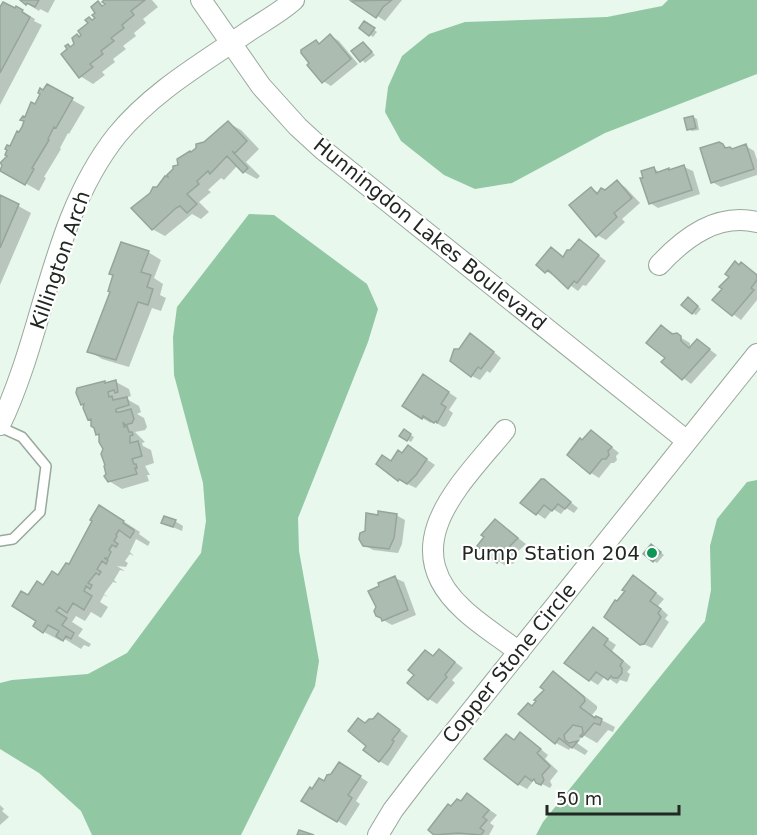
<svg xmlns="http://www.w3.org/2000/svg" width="757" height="835" viewBox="0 0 757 835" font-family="'DejaVu Sans',sans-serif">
  <rect width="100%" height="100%" fill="#e8f8ed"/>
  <path fill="#92c7a3" d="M 668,0 L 757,0 L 757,74 L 605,133 L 512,183 L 475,189 L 444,175 L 401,141 L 385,112 L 388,87 L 402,56 L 429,34 L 465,22 L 607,17 L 662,6 Z
    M 249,214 L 274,215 L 367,284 L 378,309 L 368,342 L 298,518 L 299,551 L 319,661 L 315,686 L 241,835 L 92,835 L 81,811 L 39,773 L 0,749 L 0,683 L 12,680 L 88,674 L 127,653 L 201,553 L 206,521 L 203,483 L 174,375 L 173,337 L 177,307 Z
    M 757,480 L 757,835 L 536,835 L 543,822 L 705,621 L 711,590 L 710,546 L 717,519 L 747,482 Z"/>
  <path fill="#0003" d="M 21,0 L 55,0 L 48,13 L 40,9 L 39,11 Z
    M 105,0 L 152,0 L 158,7 L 143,19 L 146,23 L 134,33 L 136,36 L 123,46 L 126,49 L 113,59 L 115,62 L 102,72 L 105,75 L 93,84 L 80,76 L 68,46 L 72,48 L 76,45 L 77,36 L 80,38 L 97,18 L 98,3 L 104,7 L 106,5 Z
    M 353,0 L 402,0 L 385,21 Z
    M 17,8 L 35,19 L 34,21 L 42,25 L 0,105 L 0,10 L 16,10 Z
    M 368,25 L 377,32 L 373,37 L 370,35 Z
    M 331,36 L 339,41 L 358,64 L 331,86 L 323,81 L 316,42 L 320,45 Z
    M 363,43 L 375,55 L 365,63 L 354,51 Z
    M 47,86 L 85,107 L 69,134 L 68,133 L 60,148 L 61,149 L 44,177 L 46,178 L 39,191 L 2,170 L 9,149 Z
    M 693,117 L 697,119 L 699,130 L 692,131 L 688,129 Z
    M 228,123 L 241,130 L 259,149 L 246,162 L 260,176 L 257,179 L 244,172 L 238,165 L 224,180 L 221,178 L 208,190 L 211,192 L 199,202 L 209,212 L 201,219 L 192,214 L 165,236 L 152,229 L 158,189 L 172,180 L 180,166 L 191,153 Z
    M 723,145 L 732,150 L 746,146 L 754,151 L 757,160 L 757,175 L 721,187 L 712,182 Z
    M 684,167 L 693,171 L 700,194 L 658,208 L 650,203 L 654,169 L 662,173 Z
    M 617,182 L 625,187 L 640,203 L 622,219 L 625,222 L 606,240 L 597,235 L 591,188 L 599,193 L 606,191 Z
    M 0,196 L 31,213 L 0,285 Z
    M 587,246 L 606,261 L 586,286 L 583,285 L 578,291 L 556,275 L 554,276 L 546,271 L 551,249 L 565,258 Z
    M 148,252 L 161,260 L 154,278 L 163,284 L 160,295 L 166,298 L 161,311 L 152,308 L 129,367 L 102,359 L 89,351 L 112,292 L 114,275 Z
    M 750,269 L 757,275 L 757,300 L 741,320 L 714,300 L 732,277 Z
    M 692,301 L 701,309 L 696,315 L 692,313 Z
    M 661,326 L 690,343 L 690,350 L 697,340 L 717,355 L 691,384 L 663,362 L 667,358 Z
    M 479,340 L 501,358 L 490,373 L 487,371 L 480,380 L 472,376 L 460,351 Z
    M 432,381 L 457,398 L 449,410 L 453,413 L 446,426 L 443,427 L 432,420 L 431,423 L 422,418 Z
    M 105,382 L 107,384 L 116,382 L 129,389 L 131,396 L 125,398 L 139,406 L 141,412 L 137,414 L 144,418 L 147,427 L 145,430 L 135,432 L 145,442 L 142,443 L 143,446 L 151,450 L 154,463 L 145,466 L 150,475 L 147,475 L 149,481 L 122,489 L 109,481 L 100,436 L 97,434 L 93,421 L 90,419 L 86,406 L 82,404 Z
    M 404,431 L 414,437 L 411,442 L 401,436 Z
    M 599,437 L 619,453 L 616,456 L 617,460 L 614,463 L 611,463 L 599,478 L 591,473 L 583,441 Z
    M 416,452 L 435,465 L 416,488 L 399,480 L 378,464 L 392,462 L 403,455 Z
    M 544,481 L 578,508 L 574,513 L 566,508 L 561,514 L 553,509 L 545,519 L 522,503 Z
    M 396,515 L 405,520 L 402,544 L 398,553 L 373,550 L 364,545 Z
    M 117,517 L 140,532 L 139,534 L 150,542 L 148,546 L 136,539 L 130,552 L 134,556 L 130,554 L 125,561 L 128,563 L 126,567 L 117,566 L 125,571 L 120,570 L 114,580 L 117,583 L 113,582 L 104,594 L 108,597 L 104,595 L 100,602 L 108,607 L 101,618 L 91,612 L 85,621 L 76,616 L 72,622 L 83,629 L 78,636 L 91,644 L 89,647 L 84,645 L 81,649 L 63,638 L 61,641 L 44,632 L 29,597 L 59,577 Z
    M 495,520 L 526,544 L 513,556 L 515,561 L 513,564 L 508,563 L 506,566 L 498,561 Z
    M 175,521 L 183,526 L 182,531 L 163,523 Z
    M 655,548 L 664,555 L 657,563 L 654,561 Z
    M 395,578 L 404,582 L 416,615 L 392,625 L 383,620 Z
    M 642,582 L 664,599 L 658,606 L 668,615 L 665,619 L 669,622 L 652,648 L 641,643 L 617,603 Z
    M 593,629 L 616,645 L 612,651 L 631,667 L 627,672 L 630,674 L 627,682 L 620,680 L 617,684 L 605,676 L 598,685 L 590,680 Z
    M 439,650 L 463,668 L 452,680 L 455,683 L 437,704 L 429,699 L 416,674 L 425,652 L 434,656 Z
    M 553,673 L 566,681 L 597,706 L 597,709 L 592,715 L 615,727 L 613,732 L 608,730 L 597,743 L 583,735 L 577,743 L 588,751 L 585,755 L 571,747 L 569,750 L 556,743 L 520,714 L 533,707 L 546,690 Z
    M 379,715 L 408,736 L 388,766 L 379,761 L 369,746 L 366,724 L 374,720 Z
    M 506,735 L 515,740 L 528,739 L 548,755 L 545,759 L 558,771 L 550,781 L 552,785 L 550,788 L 534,780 L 527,789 L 518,784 Z
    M 348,769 L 368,782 L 356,801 L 360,804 L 346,826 L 303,800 L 325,783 Z
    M 468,795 L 497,815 L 490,823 L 494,826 L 489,835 L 437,835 L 430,830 L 452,808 L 461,803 Z
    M 0,805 L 4,809 L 2,811 L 9,817 L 0,825 Z"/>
  <path fill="#adbcb1" stroke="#96a59a" stroke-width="1.5" d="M 20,0 L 39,0 L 35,7 L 27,3 L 26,5 Z
    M 104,0 L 145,0 L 131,11 L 134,15 L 122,25 L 124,28 L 111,38 L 114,41 L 101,51 L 103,54 L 90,64 L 93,67 L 79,78 L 61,54 L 67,49 L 65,46 L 68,44 L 70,47 L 74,44 L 72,38 L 77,34 L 79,37 L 81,35 L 78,31 L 88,23 L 85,20 L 89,17 L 92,20 L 95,18 L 92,15 L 95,13 L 91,7 L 98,1 L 102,6 L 105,4 L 102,2 Z
    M 392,0 L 383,7 L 376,18 L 351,1 Z
    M 3,2 L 15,8 L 16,6 L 23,10 L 22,12 L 30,17 L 0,73 L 0,7 Z
    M 364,21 L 375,28 L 369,36 L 359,28 Z
    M 330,34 L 351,59 L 322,83 L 307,65 L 309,63 L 301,53 L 301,50 L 316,40 L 319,44 Z
    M 363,42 L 372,52 L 360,62 L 351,51 Z
    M 47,84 L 73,98 L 56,128 L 54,127 L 48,139 L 49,140 L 32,168 L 34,169 L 25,185 L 0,171 L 2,165 L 0,163 L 7,156 L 5,155 L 7,150 L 5,149 L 7,145 L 10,146 L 17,131 L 19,132 L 22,127 L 24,121 L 20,120 L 23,116 L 25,117 L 31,102 L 35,104 L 40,94 L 38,93 L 40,88 L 43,90 Z
    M 693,116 L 696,128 L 687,130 L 684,118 Z
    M 228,121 L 247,141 L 235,153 L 232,151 L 248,168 L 243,173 L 227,156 L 210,174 L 208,171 L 197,181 L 199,184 L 187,194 L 197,204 L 187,213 L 180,206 L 176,208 L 152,230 L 131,208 L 150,193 L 153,187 L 157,187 L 165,176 L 168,177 L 167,175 L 173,169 L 173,166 L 178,165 L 177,159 L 190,151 L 191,152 L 196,148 L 196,144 L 204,142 Z
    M 719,142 L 723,144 L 725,148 L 730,147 L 732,149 L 746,144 L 754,169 L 711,183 L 700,148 Z
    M 684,165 L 692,190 L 649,204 L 640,178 L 643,178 L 641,171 L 654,167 L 656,173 L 669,168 L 669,170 Z
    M 617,180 L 632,198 L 614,213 L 617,217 L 596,237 L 569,205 L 591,187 L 597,194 L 601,188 L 605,190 Z
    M 0,195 L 19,204 L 0,248 Z
    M 579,239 L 599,255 L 577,283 L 574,281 L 568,289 L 548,270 L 545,273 L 536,265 L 551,247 L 563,257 L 567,250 L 570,250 Z
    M 121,242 L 149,251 L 141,272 L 151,275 L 147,287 L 153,289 L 148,305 L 138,302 L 116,360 L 87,352 L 110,292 L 108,291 L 113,275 L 109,274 Z
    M 735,261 L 739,265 L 741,262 L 757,275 L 757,280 L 751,288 L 754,290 L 732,316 L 712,300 L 722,289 L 719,287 L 729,277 L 725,274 Z
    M 688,297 L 698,306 L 692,314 L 681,305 Z
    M 661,325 L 672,334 L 677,333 L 681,336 L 681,341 L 689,348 L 697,339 L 710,349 L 682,380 L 661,362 L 665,358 L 646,343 Z
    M 470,333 L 494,352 L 481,369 L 478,367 L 471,377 L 450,361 L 454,349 L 459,349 Z
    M 423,374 L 449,392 L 441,404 L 446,407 L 437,423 L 436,421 L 434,423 L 423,416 L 422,419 L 402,406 Z
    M 116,380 L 118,392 L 115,393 L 114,390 L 108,392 L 109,397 L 112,396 L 113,400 L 127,397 L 129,405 L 116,409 L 116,412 L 120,412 L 131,409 L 134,419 L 132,423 L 125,425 L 123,422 L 124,427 L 127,426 L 129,432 L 132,432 L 133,435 L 130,436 L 130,443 L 138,441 L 142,456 L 132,459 L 134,464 L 136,464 L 137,468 L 135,468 L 137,474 L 108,482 L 104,476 L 106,474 L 104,466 L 105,465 L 101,454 L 103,449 L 99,442 L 99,434 L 96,435 L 94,428 L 91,426 L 91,419 L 88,420 L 83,408 L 84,404 L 81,405 L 76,393 L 77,388 L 105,381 L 105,383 Z
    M 404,429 L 411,434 L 407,441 L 399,436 Z
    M 591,430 L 612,447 L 608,451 L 609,455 L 606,459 L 602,459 L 590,474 L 567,455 L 580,438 L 582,440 Z
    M 408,445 L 427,459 L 416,475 L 407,484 L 399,479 L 398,481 L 376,464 L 382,455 L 391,461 L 398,450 L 402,453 Z
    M 541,479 L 544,479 L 571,502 L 565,509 L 558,504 L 552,511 L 544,505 L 536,515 L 520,503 Z
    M 99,505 L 124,521 L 123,523 L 134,530 L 134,532 L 130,538 L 119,530 L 116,535 L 117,536 L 114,541 L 118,544 L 116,547 L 112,545 L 109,550 L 111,552 L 108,558 L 104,558 L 108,560 L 106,564 L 102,561 L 97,569 L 101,572 L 99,575 L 96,573 L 88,583 L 92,585 L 90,589 L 86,586 L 84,591 L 92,596 L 84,610 L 73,603 L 67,613 L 59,607 L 56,611 L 67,618 L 62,625 L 74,633 L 71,639 L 66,636 L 63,641 L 56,636 L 59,631 L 48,625 L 43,633 L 33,626 L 36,621 L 12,606 L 21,591 L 28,595 L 37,581 L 43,585 L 52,571 L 58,575 L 66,563 L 69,564 L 92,521 L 90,520 Z
    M 378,511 L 397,514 L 394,538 L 389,549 L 363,546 L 359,539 L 360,533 L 365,531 L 366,513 L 378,515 Z
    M 164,516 L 176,520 L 173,527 L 161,523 Z
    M 495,519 L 518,538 L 505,551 L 507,556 L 504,560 L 499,559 L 497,563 L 477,546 L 484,537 L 481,535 Z
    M 651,544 L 661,552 L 653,562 L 643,554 Z
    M 633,575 L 656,593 L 650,601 L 661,609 L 658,613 L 661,617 L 644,644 L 640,645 L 604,617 L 615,600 L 617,601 L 625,591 L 622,590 Z
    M 395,576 L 408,610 L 382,621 L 381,618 L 376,616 L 374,611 L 376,607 L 368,591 L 379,586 L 378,583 Z
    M 593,627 L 608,639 L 604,645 L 623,661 L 620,666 L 622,668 L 622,673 L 618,678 L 613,678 L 611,676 L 608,680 L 596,672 L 589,681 L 564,663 Z
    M 439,649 L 455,662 L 445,675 L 447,677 L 428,700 L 407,683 L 414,675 L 408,670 L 425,650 L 433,656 Z
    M 553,671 L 584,697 L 585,701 L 580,707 L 595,718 L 596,716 L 602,719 L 600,725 L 594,723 L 582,737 L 580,736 L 583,733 L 582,727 L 573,725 L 564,735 L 565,740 L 569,743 L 578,741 L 572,748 L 559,738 L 555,744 L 518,714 L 528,703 L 532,706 L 536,701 L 534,700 L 544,690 L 540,687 Z
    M 378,713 L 400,730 L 392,740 L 394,741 L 390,748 L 379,762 L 363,750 L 366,746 L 348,731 L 358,718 L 365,723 L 369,719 L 373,719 Z
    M 520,732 L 541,749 L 537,753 L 550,766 L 542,775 L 544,780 L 541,785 L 536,783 L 534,779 L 532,781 L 525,776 L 518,785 L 484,759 L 506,734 L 514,740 Z
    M 339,762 L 361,776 L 348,795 L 352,798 L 337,822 L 301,801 L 310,787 L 312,789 L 319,778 L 324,781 L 327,775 L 331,774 Z
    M 467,793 L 489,810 L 483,817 L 487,820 L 480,828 L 484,831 L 481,835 L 458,833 L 434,835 L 428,830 L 448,804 L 451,806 L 457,799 L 461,801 Z
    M 299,830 L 314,835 L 297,835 Z"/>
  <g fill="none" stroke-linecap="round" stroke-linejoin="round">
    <defs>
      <path id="service" d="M 0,427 L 22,437 L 46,466 L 40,512 L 13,539 L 0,541"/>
      <path id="minor" d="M 201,0 L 261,86 L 298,127 L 322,149 L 687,441
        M 659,265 C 685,237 717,213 757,222
        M 0,425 C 45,332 51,218 117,135 C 153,91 203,63 249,31 C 264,21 281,12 294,0
        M 505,430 C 462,483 392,545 464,610 C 480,625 501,638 519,652
        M 378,835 L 393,810 L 419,776 L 757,354"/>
    </defs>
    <use href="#service" stroke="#99a89d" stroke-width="12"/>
    <use href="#minor" stroke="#99a89d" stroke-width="22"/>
    <use href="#service" stroke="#fff" stroke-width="9"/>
    <use href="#minor" stroke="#fff" stroke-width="20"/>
  </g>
  <circle fill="#0f9555" stroke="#fff" stroke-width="2" cx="652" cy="553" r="6"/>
  <g text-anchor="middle" stroke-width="4.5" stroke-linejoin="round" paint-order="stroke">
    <g font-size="20" fill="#212723" stroke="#fff">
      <text transform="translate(430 234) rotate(39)" y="7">Hunningdon Lakes Boulevard</text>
      <text transform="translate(60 260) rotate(-71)" y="7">Killington Arch</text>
      <text transform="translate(509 663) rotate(-51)" y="7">Copper Stone Circle</text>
    </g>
    <g font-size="20" fill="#212723" stroke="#fff" text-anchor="end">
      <text x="640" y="560">Pump Station 204</text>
    </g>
  </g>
  <path d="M547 805v9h132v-9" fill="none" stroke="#212723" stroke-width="3"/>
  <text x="556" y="805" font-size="18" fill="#212723" stroke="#ffffff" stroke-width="4.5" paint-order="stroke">50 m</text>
</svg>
